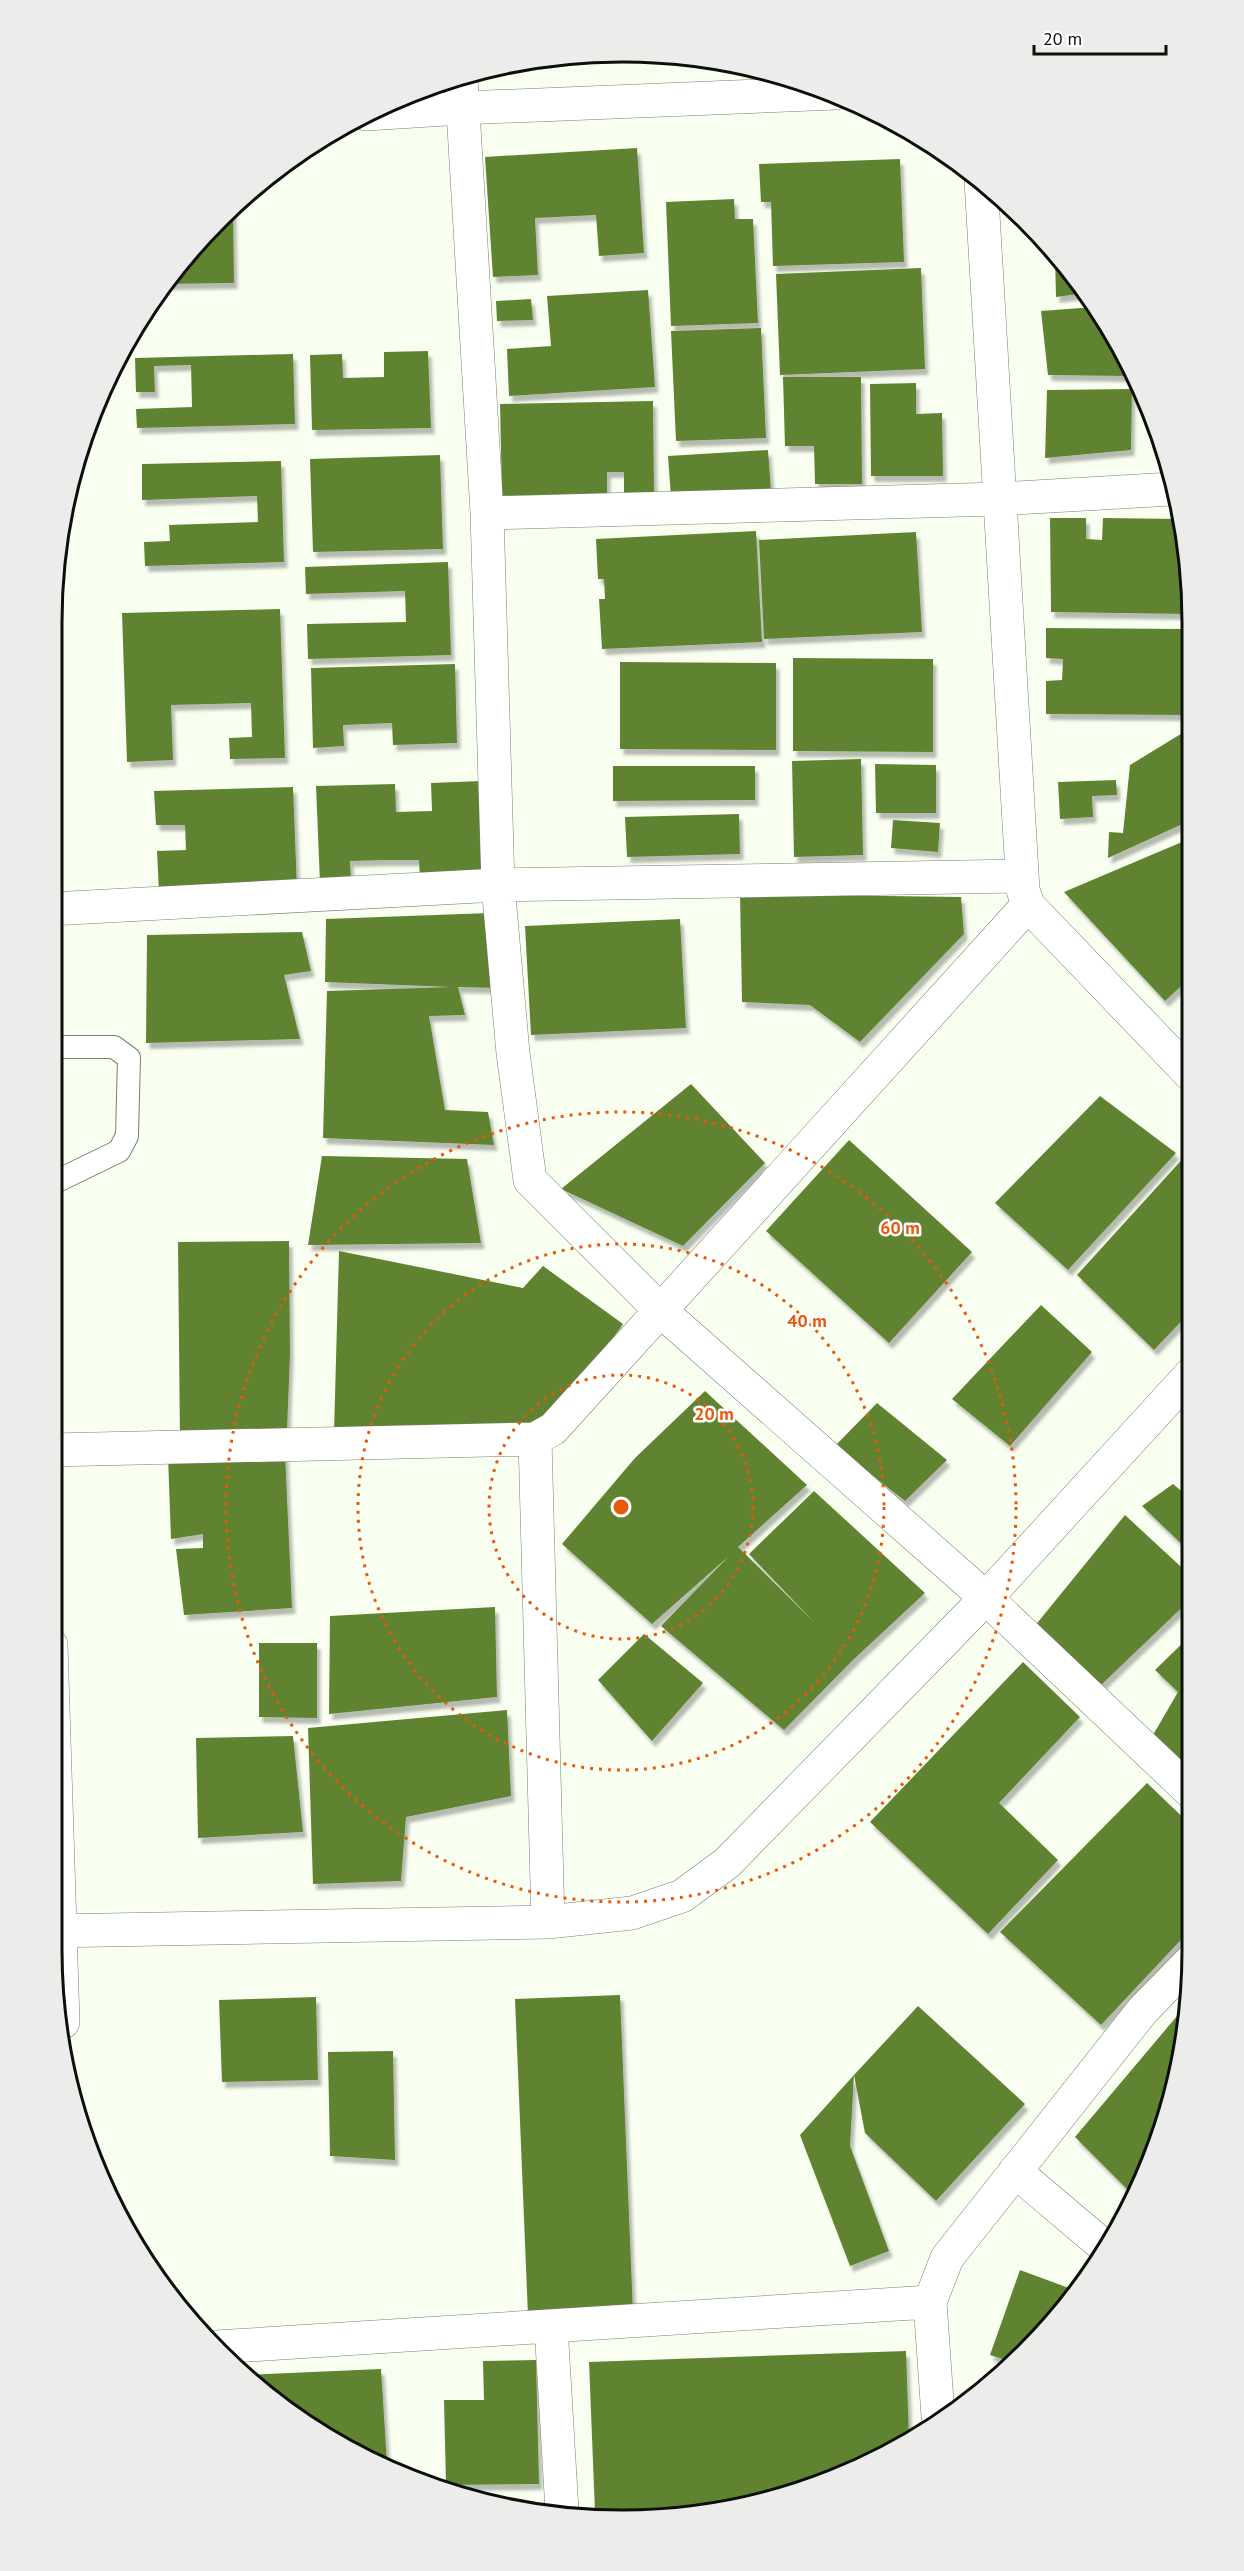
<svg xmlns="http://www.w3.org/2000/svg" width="1244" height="2571" viewBox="0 0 1244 2571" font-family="'PT Sans',sans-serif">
  <defs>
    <filter id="shadow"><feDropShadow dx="3.5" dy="6" stdDeviation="1.5" flood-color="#0004"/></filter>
  </defs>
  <rect width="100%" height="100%" fill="#f8fff1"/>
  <path fill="#618333" filter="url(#shadow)" d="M 637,148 L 644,253 L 599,256 L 596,215 L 535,218 L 538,275 L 493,277 L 485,157 Z
    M 900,159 L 904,262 L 773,266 L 771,202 L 761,202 L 759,164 Z
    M 734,199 L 735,219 L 753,219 L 758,323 L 671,326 L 666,202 Z
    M 233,206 L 234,283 L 164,284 L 218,218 Z
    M 1055,255 L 1075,275 L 1086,293 L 1056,297 Z
    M 921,268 L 925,369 L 780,375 L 776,274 Z
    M 648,290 L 655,387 L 509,396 L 507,349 L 551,346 L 547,296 Z
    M 531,299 L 533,320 L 497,321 L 496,301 Z
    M 1094,307 L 1128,366 L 1128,376 L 1048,375 L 1041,311 Z
    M 761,328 L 766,438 L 676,441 L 671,331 Z
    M 428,351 L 431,428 L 312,430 L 310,355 L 342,354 L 343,378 L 384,377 L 384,352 Z
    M 293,354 L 295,424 L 137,428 L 136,409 L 192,407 L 191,365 L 154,366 L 155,392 L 136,392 L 135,358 Z
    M 783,377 L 861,377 L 862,484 L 815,484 L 814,446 L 785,446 Z
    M 916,383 L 916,414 L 942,413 L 943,476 L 871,476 L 870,384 Z
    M 1132,389 L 1131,450 L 1045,458 L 1047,390 Z
    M 653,401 L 654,494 L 624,494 L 624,472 L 607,472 L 607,494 L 502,496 L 500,404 Z
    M 768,450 L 771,491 L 671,497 L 668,456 Z
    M 440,455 L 443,549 L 313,552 L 310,459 Z
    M 281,461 L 284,562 L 145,566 L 144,542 L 170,541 L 169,525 L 258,522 L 257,496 L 142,500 L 142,464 Z
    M 1050,518 L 1086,518 L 1086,539 L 1102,540 L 1103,518 L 1181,519 L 1188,547 L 1188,614 L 1051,612 Z
    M 756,531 L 762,642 L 602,649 L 599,599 L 605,599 L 604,579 L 598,579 L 596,539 Z
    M 916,532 L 922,632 L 764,639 L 759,540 Z
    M 448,562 L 451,655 L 308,659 L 307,624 L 406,622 L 405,591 L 306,594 L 305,567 Z
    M 280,609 L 285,758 L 230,759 L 229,738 L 252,737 L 251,703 L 171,705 L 173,760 L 127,762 L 122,613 Z
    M 1046,628 L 1188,629 L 1189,715 L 1046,714 L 1046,681 L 1062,680 L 1063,659 L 1046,658 Z
    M 793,658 L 933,659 L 933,752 L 793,751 Z
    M 620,662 L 776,663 L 776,750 L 620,749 Z
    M 455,664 L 457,743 L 393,745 L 392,723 L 343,725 L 344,746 L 313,748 L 311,668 Z
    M 1189,729 L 1189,821 L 1108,858 L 1109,832 L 1123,833 L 1130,765 Z
    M 861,759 L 863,855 L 794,857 L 792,761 Z
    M 875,764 L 936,765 L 936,813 L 876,813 Z
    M 613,766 L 755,766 L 755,800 L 613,801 Z
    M 1116,780 L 1117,795 L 1092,796 L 1093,817 L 1060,819 L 1058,782 Z
    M 481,781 L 484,879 L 420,880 L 419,860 L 387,860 L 350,861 L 351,882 L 320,883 L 316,786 L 395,784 L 396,812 L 432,811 L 431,783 Z
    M 293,787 L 297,889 L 159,893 L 157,851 L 186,850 L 185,825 L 156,825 L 154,791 Z
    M 739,814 L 740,854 L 627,857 L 625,817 Z
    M 893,820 L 940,823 L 938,852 L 891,848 Z
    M 1189,839 L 1190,978 L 1165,1001 L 1064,892 Z
    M 740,894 L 961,897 L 964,934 L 860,1042 L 810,1005 L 742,1002 Z
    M 490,913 L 495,988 L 458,987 L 465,1015 L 429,1016 L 445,1110 L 488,1112 L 494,1145 L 323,1138 L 327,991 L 451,987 L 325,982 L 326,919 Z
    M 680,919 L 686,1028 L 531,1035 L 525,926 Z
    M 302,932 L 311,971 L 284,975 L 300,1039 L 146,1043 L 147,935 Z
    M 691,1084 L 765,1163 L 683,1246 L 561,1189 Z
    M 1100,1096 L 1176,1153 L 1068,1270 L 995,1203 Z
    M 849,1140 L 972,1252 L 889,1343 L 766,1231 Z
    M 1187,1154 L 1190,1157 L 1191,1311 L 1154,1350 L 1077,1275 Z
    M 322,1156 L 467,1159 L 481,1243 L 308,1245 Z
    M 289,1241 L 290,1354 L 287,1431 L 180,1440 L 178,1242 Z
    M 339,1251 L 523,1288 L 543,1266 L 623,1324 L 544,1433 L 334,1432 Z
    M 1041,1305 L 1092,1352 L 1010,1446 L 952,1399 Z
    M 705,1391 L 807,1485 L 738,1547 L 815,1623 L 749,1554 L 814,1491 L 925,1593 L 853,1660 L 784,1730 L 661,1626 L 729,1556 L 652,1624 L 562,1544 L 635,1458 Z
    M 877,1403 L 947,1460 L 905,1501 L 835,1446 Z
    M 285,1453 L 292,1608 L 184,1615 L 176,1549 L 203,1548 L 203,1534 L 171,1539 L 168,1456 Z
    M 1173,1484 L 1191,1499 L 1192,1554 L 1142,1506 Z
    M 1125,1515 L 1192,1577 L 1192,1598 L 1099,1687 L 1034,1627 Z
    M 495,1607 L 497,1697 L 329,1714 L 330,1616 Z
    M 644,1634 L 703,1683 L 652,1741 L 598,1680 Z
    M 1192,1634 L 1192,1765 L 1188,1769 L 1153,1735 L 1178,1692 L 1155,1670 Z
    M 259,1643 L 317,1643 L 317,1718 L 259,1717 Z
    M 1023,1662 L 1080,1717 L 999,1803 L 1058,1860 L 988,1934 L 870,1822 Z
    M 507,1710 L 511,1796 L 406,1817 L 401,1881 L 313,1884 L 308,1728 Z
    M 293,1736 L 303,1832 L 198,1838 L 196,1738 Z
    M 1147,1783 L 1193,1827 L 1193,1927 L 1101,2025 L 1000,1932 Z
    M 620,1995 L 633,2313 L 528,2316 L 515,1999 Z
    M 316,1997 L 318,2080 L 222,2082 L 219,2000 Z
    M 1188,2003 L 1182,2061 L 1149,2168 L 1134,2196 L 1075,2137 Z
    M 918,2006 L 1025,2104 L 936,2201 L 865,2133 L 854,2075 L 850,2146 L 889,2251 L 850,2266 L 800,2135 L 854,2075 Z
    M 393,2051 L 395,2160 L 330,2156 L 328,2052 Z
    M 1020,2270 L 1077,2291 L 1026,2353 L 1012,2362 L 990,2355 Z
    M 906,2351 L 909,2437 L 875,2461 L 696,2515 L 595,2512 L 589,2362 Z
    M 536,2360 L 539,2484 L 446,2485 L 444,2400 L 484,2400 L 483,2361 Z
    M 381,2369 L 387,2463 L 336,2443 L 242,2375 Z"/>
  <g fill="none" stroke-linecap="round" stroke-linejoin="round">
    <defs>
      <path id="lane" d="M 51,1184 L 119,1151 L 127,1136 L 129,1058 L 114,1047 L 51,1047"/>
      <path id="street" d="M 461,77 L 487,513 L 498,885 L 513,1053 L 530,1180 L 661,1311 L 986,1598 L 1192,1793
        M 981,180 L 1023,890 L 1028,905 L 1190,1074
        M 487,513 L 999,499 L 1172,489
        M 51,909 L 498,885 L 1020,876
        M 535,1439 L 548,1922
        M 51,1450 L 535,1439 L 553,1429 L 1028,905
        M 51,1931 L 548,1922 L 632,1913 L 682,1896 L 727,1863 L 986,1598 L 1191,1374
        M 1015,2171 L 1106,2248
        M 551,2326 L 562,2511
        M 216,2347 L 930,2302
        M 938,2416 L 930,2302 L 947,2258 L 1143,2010 L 1192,1960"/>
      <path id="secondary" d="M 366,114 L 462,108 L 836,93
        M 51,1645 L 63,2022"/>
    </defs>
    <use href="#lane" stroke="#788070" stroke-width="24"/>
    <use href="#street" stroke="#788070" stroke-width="34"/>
    <use href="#secondary" stroke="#788070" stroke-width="34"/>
    <use href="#lane" stroke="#fff" stroke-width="22"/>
    <use href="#street" stroke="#fff" stroke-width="33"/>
    <use href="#secondary" stroke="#fff" stroke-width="33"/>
  </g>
  <g fill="none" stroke="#e8590c" stroke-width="3" stroke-dasharray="3 6">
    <circle cx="621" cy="1507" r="132"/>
    <circle cx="621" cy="1507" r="263"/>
    <circle cx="621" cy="1507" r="395"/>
  </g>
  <path d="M0 0H1244V2571H0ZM622 62H622A560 560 0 0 1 1182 622V1950A560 560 0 0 1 622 2510H622A560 560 0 0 1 62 1950V622A560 560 0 0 1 622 62Z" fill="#ececeb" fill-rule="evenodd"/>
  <path fill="none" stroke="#0d100a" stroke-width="3" d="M622 62H622A560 560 0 0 1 1182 622V1950A560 560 0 0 1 622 2510H622A560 560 0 0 1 62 1950V622A560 560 0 0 1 622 62Z"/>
  <circle cx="621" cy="1507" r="9" fill="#e8590c" stroke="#fff" stroke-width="3"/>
  <g font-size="18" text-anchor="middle" font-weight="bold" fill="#e8590c" stroke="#fff" stroke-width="5" stroke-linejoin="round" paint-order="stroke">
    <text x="900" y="1234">60 m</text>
    <text x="807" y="1327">40 m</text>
    <text x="714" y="1420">20 m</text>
  </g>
  <path d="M1034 45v9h132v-9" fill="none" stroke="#0d100a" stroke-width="3"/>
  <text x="1043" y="45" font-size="18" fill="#0d100a" stroke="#ffffff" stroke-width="4.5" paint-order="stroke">20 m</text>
</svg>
